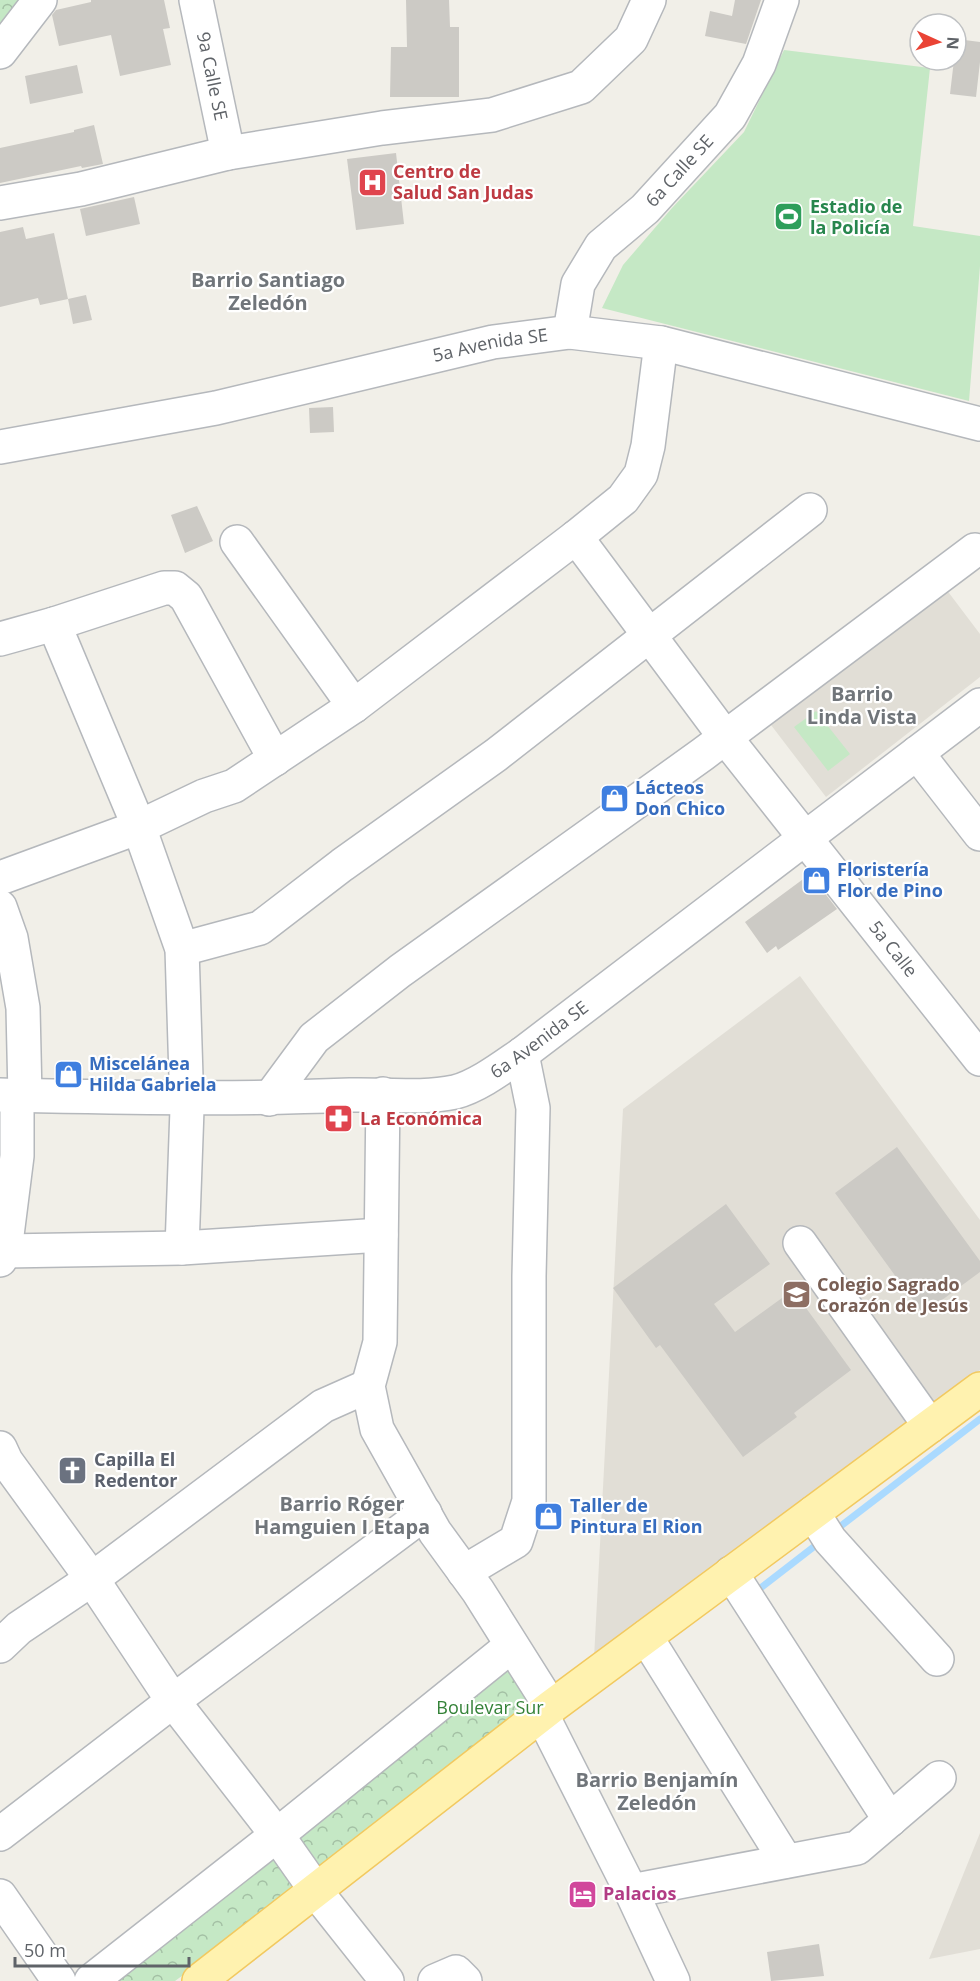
<svg xmlns="http://www.w3.org/2000/svg" width="980" height="1981" viewBox="0 0 980 1981" font-family="'Open Sans',sans-serif">
  <defs>
    <pattern id="forest-crowns" width="20" height="18" patternUnits="userSpaceOnUse" patternTransform="scale(1.5)"><rect width="20" height="18" fill="#c5e8c5"/><path d="M2 6a3 3 0 1 1 6 0M12 15a3 3 0 1 1 6 0" fill="none" stroke="#a3c0a4"/></pattern>
  </defs>
  <rect width="100%" height="100%" fill="#f1efe8"/>
  <path fill="#e1ded6" d="M 946,589 L 980,634 L 980,677 L 826,797 L 771,725 Z
    M 800,976 L 980,1220 L 980,1370 L 594,1658 L 623,1109 Z
    M 980,1833 L 980,1949 L 929,1959 Z"/>
  <path fill="url(#forest-crowns)" d="M 0,0 L 31,0 L 0,40 Z
    M 511,1651 L 547,1707 L 312,1879 L 276,1829 Z
    M 271,1833 L 307,1884 L 175,1981 L 78,1981 Z"/>
  <path fill="#c5e8c5" d="M 784,50 L 930,68 L 913,226 L 980,236 L 980,266 L 969,401 L 602,308 L 623,265 L 672,208 L 744,132 Z
    M 816,711 L 850,754 L 828,771 L 794,727 Z"/>
  <g fill="none" stroke-linecap="round" stroke-linejoin="round">
    <path stroke="#aadaff" stroke-width="7" d="M 833,1532 L 980,1419
      M 758,1590 L 820,1542"/>
  </g>
  <path fill="#cccac5" d="M 91,0 L 164,0 L 170,28 L 163,29 L 171,65 L 120,76 L 111,35 L 59,46 L 52,15 L 56,10 L 91,2 Z
    M 406,0 L 449,0 L 450,27 L 459,27 L 459,97 L 390,97 L 391,47 L 407,47 Z
    M 735,0 L 761,0 L 746,44 L 705,36 L 710,11 L 732,16 Z
    M 957,39 L 980,42 L 980,62 L 976,97 L 950,94 L 954,60 L 956,60 Z
    M 77,65 L 83,93 L 30,104 L 25,76 Z
    M 94,125 L 103,164 L 82,168 L 81,166 L 0,183 L 0,148 L 74,132 L 74,130 Z
    M 396,153 L 404,224 L 356,230 L 347,159 Z
    M 134,197 L 140,224 L 86,236 L 80,209 Z
    M 23,227 L 26,239 L 54,233 L 68,299 L 40,305 L 38,298 L 0,307 L 0,232 Z
    M 86,295 L 92,320 L 73,324 L 68,299 Z
    M 333,407 L 334,432 L 310,433 L 309,408 Z
    M 197,506 L 213,541 L 185,553 L 171,515 Z
    M 810,874 L 837,909 L 778,950 L 776,946 L 767,953 L 745,922 Z
    M 897,1147 L 980,1261 L 980,1272 L 923,1314 L 835,1193 Z
    M 726,1204 L 770,1264 L 714,1304 L 735,1332 L 793,1290 L 851,1370 L 794,1413 L 797,1417 L 743,1457 L 660,1345 L 656,1348 L 613,1288 Z
    M 819,1944 L 824,1976 L 771,1981 L 767,1952 Z"/>
  <g fill="none" stroke-linecap="round" stroke-linejoin="round">
    <defs>
      <g id="minor">
        <path id="s1" d="M 196,0 L 228,153"/>
        <path d="M 0,52 L 40,0"/>
        <path d="M 0,203 L 81,189 L 228,153 L 382,128 L 492,115 L 581,87 L 631,39 L 649,0"/>
        <path id="s2" d="M 570,332 L 578,284 L 601,246 L 645,209 L 730,116 L 759,64 L 782,0"/>
        <path id="s3" d="M 0,447 L 216,408 L 493,342 L 570,332 L 661,343 L 980,424"/>
        <path id="s4" d="M 576,537 L 725,737 L 980,1059"/>
        <path d="M 237,542 L 354,706"/>
        <path d="M 54,624 L 139,827 L 182,949 L 187,1109 L 182,1248"/>
        <path d="M 0,639 L 54,624 L 164,588 L 175,588 L 186,597 L 275,759"/>
        <path d="M 917,753 L 980,834"/>
        <path d="M 0,878 L 139,827 L 204,796 L 234,786 L 354,706 L 576,537 L 623,499 L 641,474 L 648,446 L 661,343"/>
        <path d="M 0,907 L 11,938 L 23,1008 L 25,1096"/>
        <path d="M 182,949 L 260,928 L 342,865 L 496,755 L 810,510"/>
        <path d="M 383,1094 L 380,1342 L 368,1386 L 377,1429 L 435,1532 L 478,1591 L 551,1707"/>
        <path id="s5" d="M 0,1095 C 117,1097 234,1100 350,1095 C 385,1094 421,1099 455,1092 C 478,1086 503,1067 522,1054 L 980,705"/>
        <path d="M 269,1099 L 314,1038 L 400,971 L 703,754 L 975,550"/>
        <path d="M 800,1243 L 930,1426"/>
        <path d="M 5,1251 L 182,1248 L 381,1235"/>
        <path d="M 0,1260 L 5,1251 L 17,1156 L 17,1095"/>
        <path d="M 0,1448 L 6,1461 L 92,1579 L 173,1701 L 277,1835 L 322,1899 L 387,1981"/>
        <path d="M 813,1513 L 830,1540 L 937,1659"/>
        <path d="M 464,1572 L 516,1541 L 529,1501 L 529,1276 L 533,1108 L 522,1054"/>
        <path d="M 731,1573 L 890,1820"/>
        <path d="M 646,1637 L 786,1861"/>
        <path d="M 0,1646 L 19,1628 L 92,1579 L 323,1406 L 368,1386"/>
        <path d="M 542,1715 L 631,1891 L 673,1981"/>
        <path d="M 0,1834 L 173,1701 L 425,1513"/>
        <path d="M 631,1891 L 857,1848 L 939,1778"/>
        <path d="M 0,1896 L 59,1981"/>
        <path d="M 91,1981 L 277,1835 L 511,1646"/>
        <path d="M 435,1981 L 456,1972 L 465,1981"/>
      </g>
      <path id="major" d="M 199,1981 L 551,1707 L 980,1389"/>
    </defs>
    <use href="#minor" stroke="#b5b8bc" stroke-width="36"/>
    <use href="#major" stroke="#f2c960" stroke-width="36"/>
    <use href="#minor" stroke="#fff" stroke-width="33"/>
    <use href="#major" stroke="#fff2af" stroke-width="33"/>
  </g>
  <defs>
    <symbol id="hospital-square" viewBox="-11 -11 22 22"><rect x="-9" y="-9" width="18" height="18" rx="4" fill="#e0444e" stroke="#fff"/><path d="M-5-5h3v3.5h4V-5h3V5h-3V1.5h-4V5h-3Z" fill="#fff"/></symbol>
    <symbol id="stadium-square" viewBox="-11 -11 22 22"><rect x="-9" y="-9" width="18" height="18" rx="4" fill="#2e9e5b" stroke="#fff"/><path d="M0-5a6.5 5 0 1 0 0 10a6.5 5 0 1 0 0-10ZM-3.5-1.8h7v3.6h-7Z" fill="#fff"/></symbol>
    <symbol id="shop-square" viewBox="-11 -11 22 22"><rect x="-9" y="-9" width="18" height="18" rx="4" fill="#3f7fe0" stroke="#fff"/><path d="M-5-2.5h2.3a2.7 3.5 0 0 1 5.4 0H5L5.5 6h-11ZM-1.5-2.5h3a1.5 2.3 0 0 0-3 0Z" fill="#fff"/></symbol>
    <symbol id="pharmacy-square" viewBox="-11 -11 22 22"><rect x="-9" y="-9" width="18" height="18" rx="4" fill="#e0444e" stroke="#fff"/><path d="M-2-6h4v4h4v4h-4v4h-4v-4h-4v-4h4Z" fill="#fff"/></symbol>
    <symbol id="university-square" viewBox="-11 -11 22 22"><rect x="-9" y="-9" width="18" height="18" rx="4" fill="#8d6e63" stroke="#fff"/><path d="M0-5L7-2L0 1L-7-2ZM-4 1L0 2.5L4 1V4Q0 6-4 4Z" fill="#fff"/></symbol>
    <symbol id="church-square" viewBox="-11 -11 22 22"><rect x="-9" y="-9" width="18" height="18" rx="4" fill="#6b7280" stroke="#fff"/><path d="M-1.2-6h2.4v3.5h3.3v2.4h-3.3V6h-2.4V-.1h-3.3v-2.4h3.3Z" fill="#fff"/></symbol>
    <symbol id="hotel-square" viewBox="-11 -11 22 22"><rect x="-9" y="-9" width="18" height="18" rx="4" fill="#d1479c" stroke="#fff"/><path d="M-6-4.5h1.5V1H6V5H4.5V3h-9V5H-6ZM-4 0a1.8 1.8 0 1 1 3.6 0ZM.5 0V-2.5h3Q6-2.5 6 0Z" fill="#fff"/></symbol>
  </defs>
  <g fill-rule="evenodd">
    <use href="#hospital-square" x="356" y="166" width="33" height="33"/>
    <use href="#stadium-square" x="772" y="200" width="33" height="33"/>
    <use href="#shop-square" x="598" y="782" width="33" height="33"/>
    <use href="#shop-square" x="800" y="864" width="33" height="33"/>
    <use href="#shop-square" x="52" y="1058" width="33" height="33"/>
    <use href="#pharmacy-square" x="322" y="1102" width="33" height="33"/>
    <use href="#university-square" x="780" y="1278" width="33" height="33"/>
    <use href="#church-square" x="56" y="1454" width="33" height="33"/>
    <use href="#shop-square" x="532" y="1500" width="33" height="33"/>
    <use href="#hotel-square" x="566" y="1878" width="33" height="33"/>
  </g>
  <g text-anchor="middle" stroke-width="4.5" stroke-linejoin="round" paint-order="stroke">
    <g font-size="18" fill="#5f6368" stroke="#fff">
      <text dy="6" stroke="none"><textPath href="#s1" startOffset="78">9a Calle SE</textPath></text>
      <text dy="6" stroke="none"><textPath href="#s2" startOffset="202">6a Calle SE</textPath></text>
      <text dy="6" stroke="none"><textPath href="#s3" startOffset="501">5a Avenida SE</textPath></text>
      <text dy="6" stroke="none"><textPath href="#s4" startOffset="520">5a Calle</textPath></text>
      <text dy="6" stroke="none"><textPath href="#s5" startOffset="555">6a Avenida SE</textPath></text>
    </g>
    <g font-size="18" font-weight="bold" fill="#be3a42" stroke="#fff" text-anchor="start">
      <text x="393" y="178">Centro de<tspan x="393" dy="21">Salud San Judas</tspan></text>
      <text x="360" y="1125">La Económica</text>
    </g>
    <g font-size="18" font-weight="bold" fill="#27864d" stroke="#fff" text-anchor="start">
      <text x="810" y="213">Estadio de<tspan x="810" dy="21">la Policía</tspan></text>
    </g>
    <g font-size="18" font-weight="bold" fill="#366cbe" stroke="#fff" text-anchor="start">
      <text x="635" y="794">Lácteos<tspan x="635" dy="21">Don Chico</tspan></text>
      <text x="837" y="876">Floristería<tspan x="837" dy="21">Flor de Pino</tspan></text>
      <text x="89" y="1070">Miscelánea<tspan x="89" dy="21">Hilda Gabriela</tspan></text>
      <text x="570" y="1512">Taller de<tspan x="570" dy="21">Pintura El Rion</tspan></text>
    </g>
    <g font-size="18" font-weight="bold" fill="#785e54" stroke="#fff" text-anchor="start">
      <text x="817" y="1291">Colegio Sagrado<tspan x="817" dy="21">Corazón de Jesús</tspan></text>
    </g>
    <g font-size="18" font-weight="bold" fill="#5b616d" stroke="#fff" text-anchor="start">
      <text x="94" y="1466">Capilla El<tspan x="94" dy="21">Redentor</tspan></text>
    </g>
    <g font-size="18" fill="#348238" stroke="#fff">
      <text x="490" y="1714">Boulevar Sur</text>
    </g>
    <g font-size="18" font-weight="bold" fill="#b23c85" stroke="#fff" text-anchor="start">
      <text x="603" y="1900">Palacios</text>
    </g>
    <g font-size="20" font-weight="bold" fill="#70757a" stroke="#fff">
      <text x="268" y="287">Barrio Santiago<tspan x="268" dy="23">Zeledón</tspan></text>
      <text x="862" y="701">Barrio<tspan x="862" dy="23">Linda Vista</tspan></text>
      <text x="342" y="1511">Barrio Róger<tspan x="342" dy="23">Hamguien I Etapa</tspan></text>
      <text x="657" y="1787">Barrio Benjamín<tspan x="657" dy="23">Zeledón</tspan></text>
    </g>
  </g>
  <g transform="translate(938 42) rotate(94)"><circle r="28" fill="#ffffff" stroke="#bfc1c3" stroke-width="1.5"/>
  <path d="M0-4.5L10 22L0 15L-10 22Z" fill="#ea4335"/>
  <text y="-9" font-size="16" font-weight="bold" text-anchor="middle" fill="#5f6368">N</text>
  </g>
  <path d="M15 1957v9h174v-9" fill="none" stroke="#5f6368" stroke-width="3"/>
  <text x="24" y="1957" font-size="18" fill="#5f6368" stroke="#ffffff" stroke-width="4.5" paint-order="stroke">50 m</text>
</svg>
